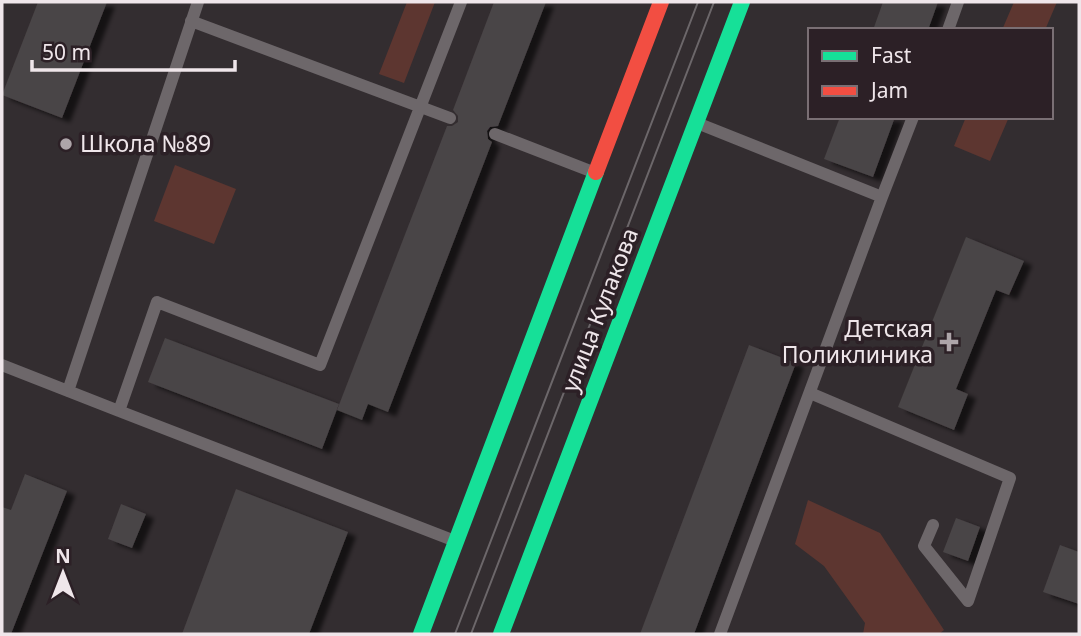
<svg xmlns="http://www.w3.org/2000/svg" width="1081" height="636" viewBox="0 0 1081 636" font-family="'Noto Sans',sans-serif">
  <defs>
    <filter id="shadow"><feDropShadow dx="8" dy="4.5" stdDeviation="2" flood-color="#0009"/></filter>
  </defs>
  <rect width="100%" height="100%" fill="#332d30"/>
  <path fill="#5d3630" d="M 407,2 L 435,2 L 404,83 L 379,74 Z
    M 1014,2 L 1057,2 L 1045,30 L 1002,30 Z
    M 966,117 L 1009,117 L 990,161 L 954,146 Z
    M 175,165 L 236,189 L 214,244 L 154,221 Z
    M 808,500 L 880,533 L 944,630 L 939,634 L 863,634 L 865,623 L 824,566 L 795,544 Z"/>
  <path fill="#494446" filter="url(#shadow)" d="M 38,2 L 107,2 L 62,118 L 2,95 Z
    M 494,2 L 546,2 L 498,126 L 490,127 L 487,131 L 488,139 L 492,142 L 388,412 L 368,404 L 362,420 L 337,410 L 447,126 L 452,126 L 458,122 L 458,116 L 453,110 Z
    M 883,2 L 938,2 L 928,30 L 873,30 Z
    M 840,117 L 895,117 L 873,177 L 824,159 Z
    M 966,237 L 1024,261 L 1009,295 L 996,290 L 956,389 L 968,394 L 954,430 L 898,407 Z
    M 165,338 L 339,404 L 322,449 L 148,382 Z
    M 749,345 L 796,363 L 748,490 L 694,634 L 640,634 Z
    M 25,474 L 67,491 L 11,634 L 2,634 L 2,507 L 11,510 Z
    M 236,489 L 348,532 L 309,634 L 182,634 Z
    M 121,504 L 146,514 L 132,548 L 108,539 Z
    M 956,518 L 980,527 L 968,561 L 943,552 Z
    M 1060,545 L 1079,552 L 1079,604 L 1043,592 Z"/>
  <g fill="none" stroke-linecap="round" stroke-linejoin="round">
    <path stroke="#6d676a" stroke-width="12" d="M 191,21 L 450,118
      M 948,30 L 958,2
      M 697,123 L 882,197
      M 495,134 L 593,172
      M 2,365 L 119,411
      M 68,391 L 198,2
      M 810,393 L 1010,478 L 968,601 L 924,546 L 933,525
      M 455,541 L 119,411 L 157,302 L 320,365 L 461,2
      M 720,634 L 882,197 L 913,117"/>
    <path stroke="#16e098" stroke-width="16" d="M 421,634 L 596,172
      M 501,634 L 742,2"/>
    <path stroke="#f24e42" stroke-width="16" d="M 596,172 L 661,2"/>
    <path stroke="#6c676a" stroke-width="2" d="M 455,634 L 698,2
      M 471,634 L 714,2"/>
  </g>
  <g fill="#ada5a9" stroke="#2c2026" stroke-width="2.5">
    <circle cx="66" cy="144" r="7"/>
    <path d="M945.5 331.5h7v7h7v7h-7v7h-7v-7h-7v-7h7z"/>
  </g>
  <g text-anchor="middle" stroke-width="7" stroke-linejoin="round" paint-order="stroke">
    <g font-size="23" fill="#efe6ea" stroke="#2c2026" text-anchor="start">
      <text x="80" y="152">Школа №89</text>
      <text x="933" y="337" text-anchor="end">Детская<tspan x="933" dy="26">Поликлиника</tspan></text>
    </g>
    <g font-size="23" fill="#efe6ea" stroke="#2c2026">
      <text transform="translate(600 310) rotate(-69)" y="8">улица Кулакова</text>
    </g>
  </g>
  <rect width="1081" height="636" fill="none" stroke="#efe6ea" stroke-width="7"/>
  <rect x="808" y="28" width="245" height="91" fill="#2c2026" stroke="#7a6f74" stroke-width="2"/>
  <rect x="822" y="51" width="35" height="10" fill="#16e098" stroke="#7a6f74" stroke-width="2"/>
  <text x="871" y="63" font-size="21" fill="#efe6ea">Fast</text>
  <rect x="822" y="86" width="35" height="10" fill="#f24e42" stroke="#7a6f74" stroke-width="2"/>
  <text x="871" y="98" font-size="21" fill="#efe6ea">Jam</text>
  <g transform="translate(63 573)" stroke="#2c2026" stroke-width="5" paint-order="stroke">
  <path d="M0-5L12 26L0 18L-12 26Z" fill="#efe6ea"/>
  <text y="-10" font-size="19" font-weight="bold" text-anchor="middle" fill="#efe6ea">N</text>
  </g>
  <path d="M32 60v10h203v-10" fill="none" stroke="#efe6ea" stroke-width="3.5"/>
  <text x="42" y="60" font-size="21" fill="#efe6ea" stroke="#2c2026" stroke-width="5" paint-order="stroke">50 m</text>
</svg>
